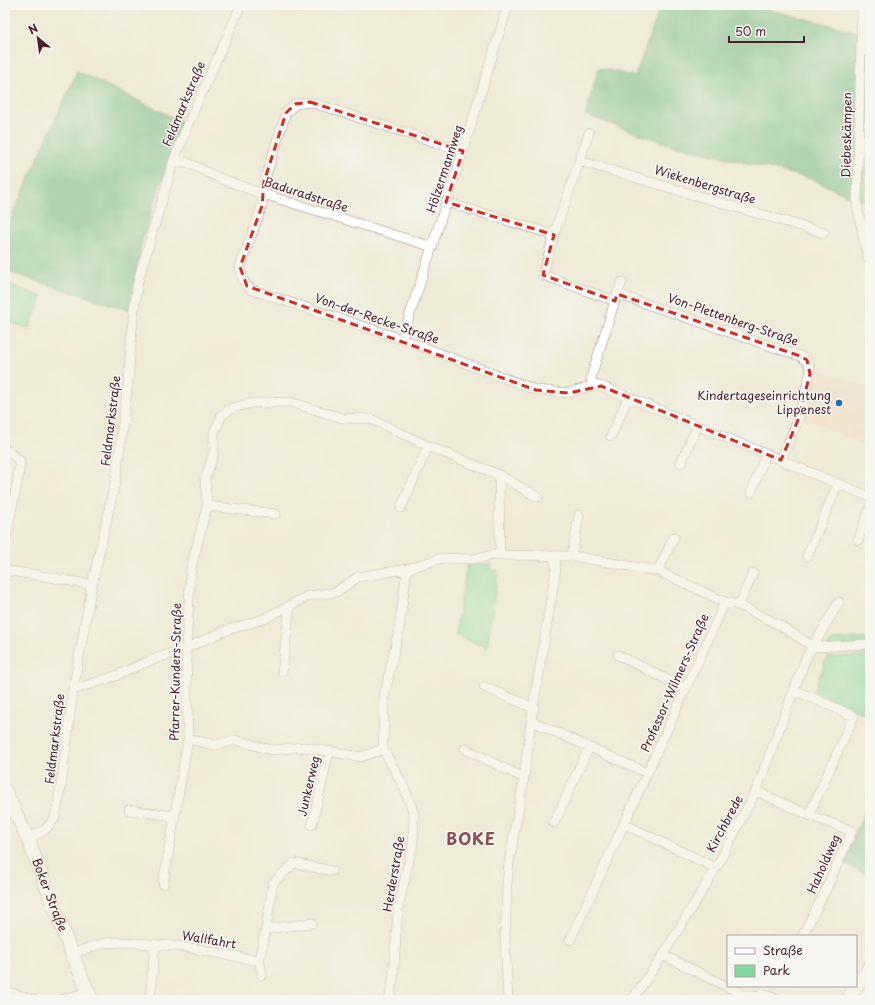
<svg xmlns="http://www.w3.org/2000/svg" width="875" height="1005" viewBox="0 0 875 1005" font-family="'Playpen Sans',sans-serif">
  <rect width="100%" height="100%" fill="#f6f6f2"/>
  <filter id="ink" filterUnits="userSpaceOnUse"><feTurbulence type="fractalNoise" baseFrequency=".025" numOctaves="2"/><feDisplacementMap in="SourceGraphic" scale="8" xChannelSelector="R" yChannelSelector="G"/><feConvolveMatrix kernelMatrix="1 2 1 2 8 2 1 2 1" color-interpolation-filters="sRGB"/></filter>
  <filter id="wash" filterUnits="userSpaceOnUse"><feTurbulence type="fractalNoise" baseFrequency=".012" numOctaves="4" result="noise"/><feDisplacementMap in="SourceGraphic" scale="16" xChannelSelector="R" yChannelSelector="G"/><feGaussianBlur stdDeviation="0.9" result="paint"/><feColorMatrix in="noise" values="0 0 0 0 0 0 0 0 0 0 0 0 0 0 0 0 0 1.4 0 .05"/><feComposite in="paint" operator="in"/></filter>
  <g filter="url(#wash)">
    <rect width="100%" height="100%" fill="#eeebd7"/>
    <path fill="#f3d4bf" d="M 818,370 L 870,387 L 870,447 L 802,418 Z"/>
    <path fill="#81d99e" stroke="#667c64" d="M 5,283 L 42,297 L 29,329 L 5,320 Z
      M 491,564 L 490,570 L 498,570 L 487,648 L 455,634 L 467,565 Z
      M 870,637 L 870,654 L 825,652 L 831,640 Z
      M 868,656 L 870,659 L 870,696 L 862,713 L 814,691 L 827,657 Z"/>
    <path fill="#68b985" stroke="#596c58" d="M 661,5 L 751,5 L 854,31 L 864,35 L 870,33 L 870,252 L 863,200 L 854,199 L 812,179 L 665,143 L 585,115 L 599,68 L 635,76 Z
      M 77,71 L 181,121 L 142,241 L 129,310 L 5,271 L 5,232 Z
      M 870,801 L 870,876 L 842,862 Z"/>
  </g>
  <g filter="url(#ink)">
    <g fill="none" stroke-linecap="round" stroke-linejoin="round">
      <defs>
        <path id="street" d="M 862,5 L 857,204 L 865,246 L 870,264
          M 463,151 L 310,102 L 295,104 L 286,113 L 264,182 L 262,206 L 240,267 L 243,280 L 247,286 L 252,290 L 402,339 L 536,390 L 569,393 L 593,385 L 601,386 L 870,497
          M 174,160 L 186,162 L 219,178 L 263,194 L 433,247
          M 579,161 L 824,233
          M 446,202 L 554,235 L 543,275 L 615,301 L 591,377 L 593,385
          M 554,235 L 589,133
          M 617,294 L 800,356 C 808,361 811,364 810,374 L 798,420 L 781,460
          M 615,300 L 622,282
          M 402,339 L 463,151 L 508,5
          M 611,436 L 628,397
          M 5,449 L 20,461 L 18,478 L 5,543
          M 681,463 L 697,426
          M 499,475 L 538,497
          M 751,492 L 766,454
          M 207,506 L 276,514
          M 401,508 L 428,446
          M 858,540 L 870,509
          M 572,556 L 579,515
          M 807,556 L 838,484
          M 5,568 L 9,571 L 55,578 L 92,585
          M 658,571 L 674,537
          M 739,605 L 753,573
          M 618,655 L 686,689
          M 282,672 L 290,606
          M 484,687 L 534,708
          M 73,690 L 118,675 L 144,663 L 186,648 L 227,630 L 264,619 L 308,596 L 336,592 L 358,577 L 407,569 L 442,558 L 473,559 L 494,555 L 572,556 L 658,571 L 725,602 L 739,605 L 779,625 L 814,647 L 870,644
          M 794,690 L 854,716 L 809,815
          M 531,721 L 647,773
          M 188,739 L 215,745 L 236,740 L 271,750 L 304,747 L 361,757 L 383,749
          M 465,749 L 524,778
          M 756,791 L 809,815 L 852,831 L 824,894 L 803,934
          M 129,810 L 175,816
          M 554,823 L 589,747
          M 312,825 L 329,752
          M 28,839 L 46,829 L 55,818 L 61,787 L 73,690 L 92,585 L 116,478 L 128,382 L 133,318 L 138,281 L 174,160 L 188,124 L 241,5
          M 716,868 L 624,824 L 725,602
          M 163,884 L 188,739 L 186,648 L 191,568 L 207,506 L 205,479 L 214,453 L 214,432 L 222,415 L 232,408 L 252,403 L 290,402 L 342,418 L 371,419 L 428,446 L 499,475 L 500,555
          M 266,929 L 312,923
          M 570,940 L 624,824
          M 72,954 L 97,945 L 105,943 L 124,942 L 186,947 L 254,960 L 259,957 L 261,952 L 266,929 L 273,883 L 294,863 L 332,871
          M 663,955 L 744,995 C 757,998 765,991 777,1000
          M 259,957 L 262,975
          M 5,991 L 35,1000
          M 60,1000 L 88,992
          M 150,1000 L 155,945
          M 389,1000 L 393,981 L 398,909 L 413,843 L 414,814 L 404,787 L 383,749 L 384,697 L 399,629 L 407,569
          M 508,1000 L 505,942 L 507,884 L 509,862 L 524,778 L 531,721 L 556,569 L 555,556
          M 632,1000 L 663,955 L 716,868 L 756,791 L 806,658 L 839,602"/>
        <g id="secondary">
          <path id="s1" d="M 5,790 L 28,839 L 72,954 L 92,1000"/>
          <path d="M 847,1000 L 870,966"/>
        </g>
      </defs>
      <use href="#street" stroke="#9c8581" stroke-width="10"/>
      <use href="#secondary" stroke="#9c8581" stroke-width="14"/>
      <use href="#street" stroke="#fff" stroke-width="9"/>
      <use href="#secondary" stroke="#fff" stroke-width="13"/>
    </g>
  </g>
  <path d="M0 0H875V1005H0ZM 310,102 L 463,151 L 446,202 L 554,235 L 543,275 L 615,301 L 617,294 L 800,356 L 807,360 L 810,374 L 798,420 L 781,460 L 601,386 L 569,393 L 536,390 L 247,286 L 240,267 L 262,206 L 264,182 L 286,113 L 295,104 Z" fill="#eeebd7" fill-opacity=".55" fill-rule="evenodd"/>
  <path fill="none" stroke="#d62828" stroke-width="3" stroke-dasharray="8 5" stroke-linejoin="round" d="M 310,102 L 463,151 L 446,202 L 554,235 L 543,275 L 615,301 L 617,294 L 800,356 L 807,360 L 810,374 L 798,420 L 781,460 L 601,386 L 569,393 L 536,390 L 247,286 L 240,267 L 262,206 L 264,182 L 286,113 L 295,104 Z"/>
  <circle fill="#1f6fb2" stroke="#f6f6f2" stroke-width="1.5" cx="839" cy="403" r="4"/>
  <g text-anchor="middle" stroke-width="3" stroke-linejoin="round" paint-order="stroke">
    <g font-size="12" fill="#4a1f2b" stroke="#f6f6f2">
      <text transform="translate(184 104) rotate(-67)" y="4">Feldmarkstraße</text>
      <text transform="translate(847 135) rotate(-89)" y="4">Diebeskämpen</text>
      <text transform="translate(445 169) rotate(-72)" y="4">Hölzermannweg</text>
      <text transform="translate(705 185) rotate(17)" y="4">Wiekenbergstraße</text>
      <text transform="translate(306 195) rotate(18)" y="4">Baduradstraße</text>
      <text transform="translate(377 319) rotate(19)" y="4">Von-der-Recke-Straße</text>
      <text transform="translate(733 320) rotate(19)" y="4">Von-Plettenberg-Straße</text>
      <text transform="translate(111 421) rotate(-83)" y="4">Feldmarkstraße</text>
      <text transform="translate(176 672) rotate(-89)" y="4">Pfarrer-Kunders-Straße</text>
      <text transform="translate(675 683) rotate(-66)" y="4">Professor-Wilmers-Straße</text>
      <text transform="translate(55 739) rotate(-83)" y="4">Feldmarkstraße</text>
      <text transform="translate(309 786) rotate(-77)" y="4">Junkerweg</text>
      <text transform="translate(725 824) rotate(-62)" y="4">Kirchbrede</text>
      <text transform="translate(824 864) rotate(-66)" y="4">Haholdweg</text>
      <text transform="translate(394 874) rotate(-80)" y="4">Herderstraße</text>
      <text dy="4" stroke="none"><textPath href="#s1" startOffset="114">Boker Straße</textPath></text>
      <text transform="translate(209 940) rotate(10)" y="4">Wallfahrt</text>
    </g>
    <g font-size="12" fill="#4a1f2b" stroke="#f6f6f2" text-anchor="end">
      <text x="831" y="400">Kindertageseinrichtung<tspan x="831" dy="14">Lippenest</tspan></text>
    </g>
    <g font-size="16" font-weight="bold" letter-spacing="1" fill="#884f52" stroke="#f6f6f2">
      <text x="471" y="845">BOKE</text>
    </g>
  </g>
  <rect width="875" height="1005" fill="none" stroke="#f6f6f2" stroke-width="20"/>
  <rect x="727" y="935" width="130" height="52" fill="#f6f6f2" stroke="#b1a0a2"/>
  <rect x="735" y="948" width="20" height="6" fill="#ffffff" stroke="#b1a0a2"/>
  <text x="763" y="955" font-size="12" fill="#4a1f2b">Straße</text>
  <rect x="735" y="965" width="20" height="12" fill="#81d99e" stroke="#b1a0a2"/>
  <text x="763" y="975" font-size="12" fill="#4a1f2b">Park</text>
  <g transform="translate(38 38) rotate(331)" stroke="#f6f6f2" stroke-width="3" paint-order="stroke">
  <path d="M0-3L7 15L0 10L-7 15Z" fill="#4a1f2b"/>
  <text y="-6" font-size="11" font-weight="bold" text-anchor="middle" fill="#4a1f2b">N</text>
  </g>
  <path d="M729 36v6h75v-6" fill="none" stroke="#4a1f2b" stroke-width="2"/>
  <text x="735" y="36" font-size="12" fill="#4a1f2b" stroke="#f6f6f2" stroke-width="3" paint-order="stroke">50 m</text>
</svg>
